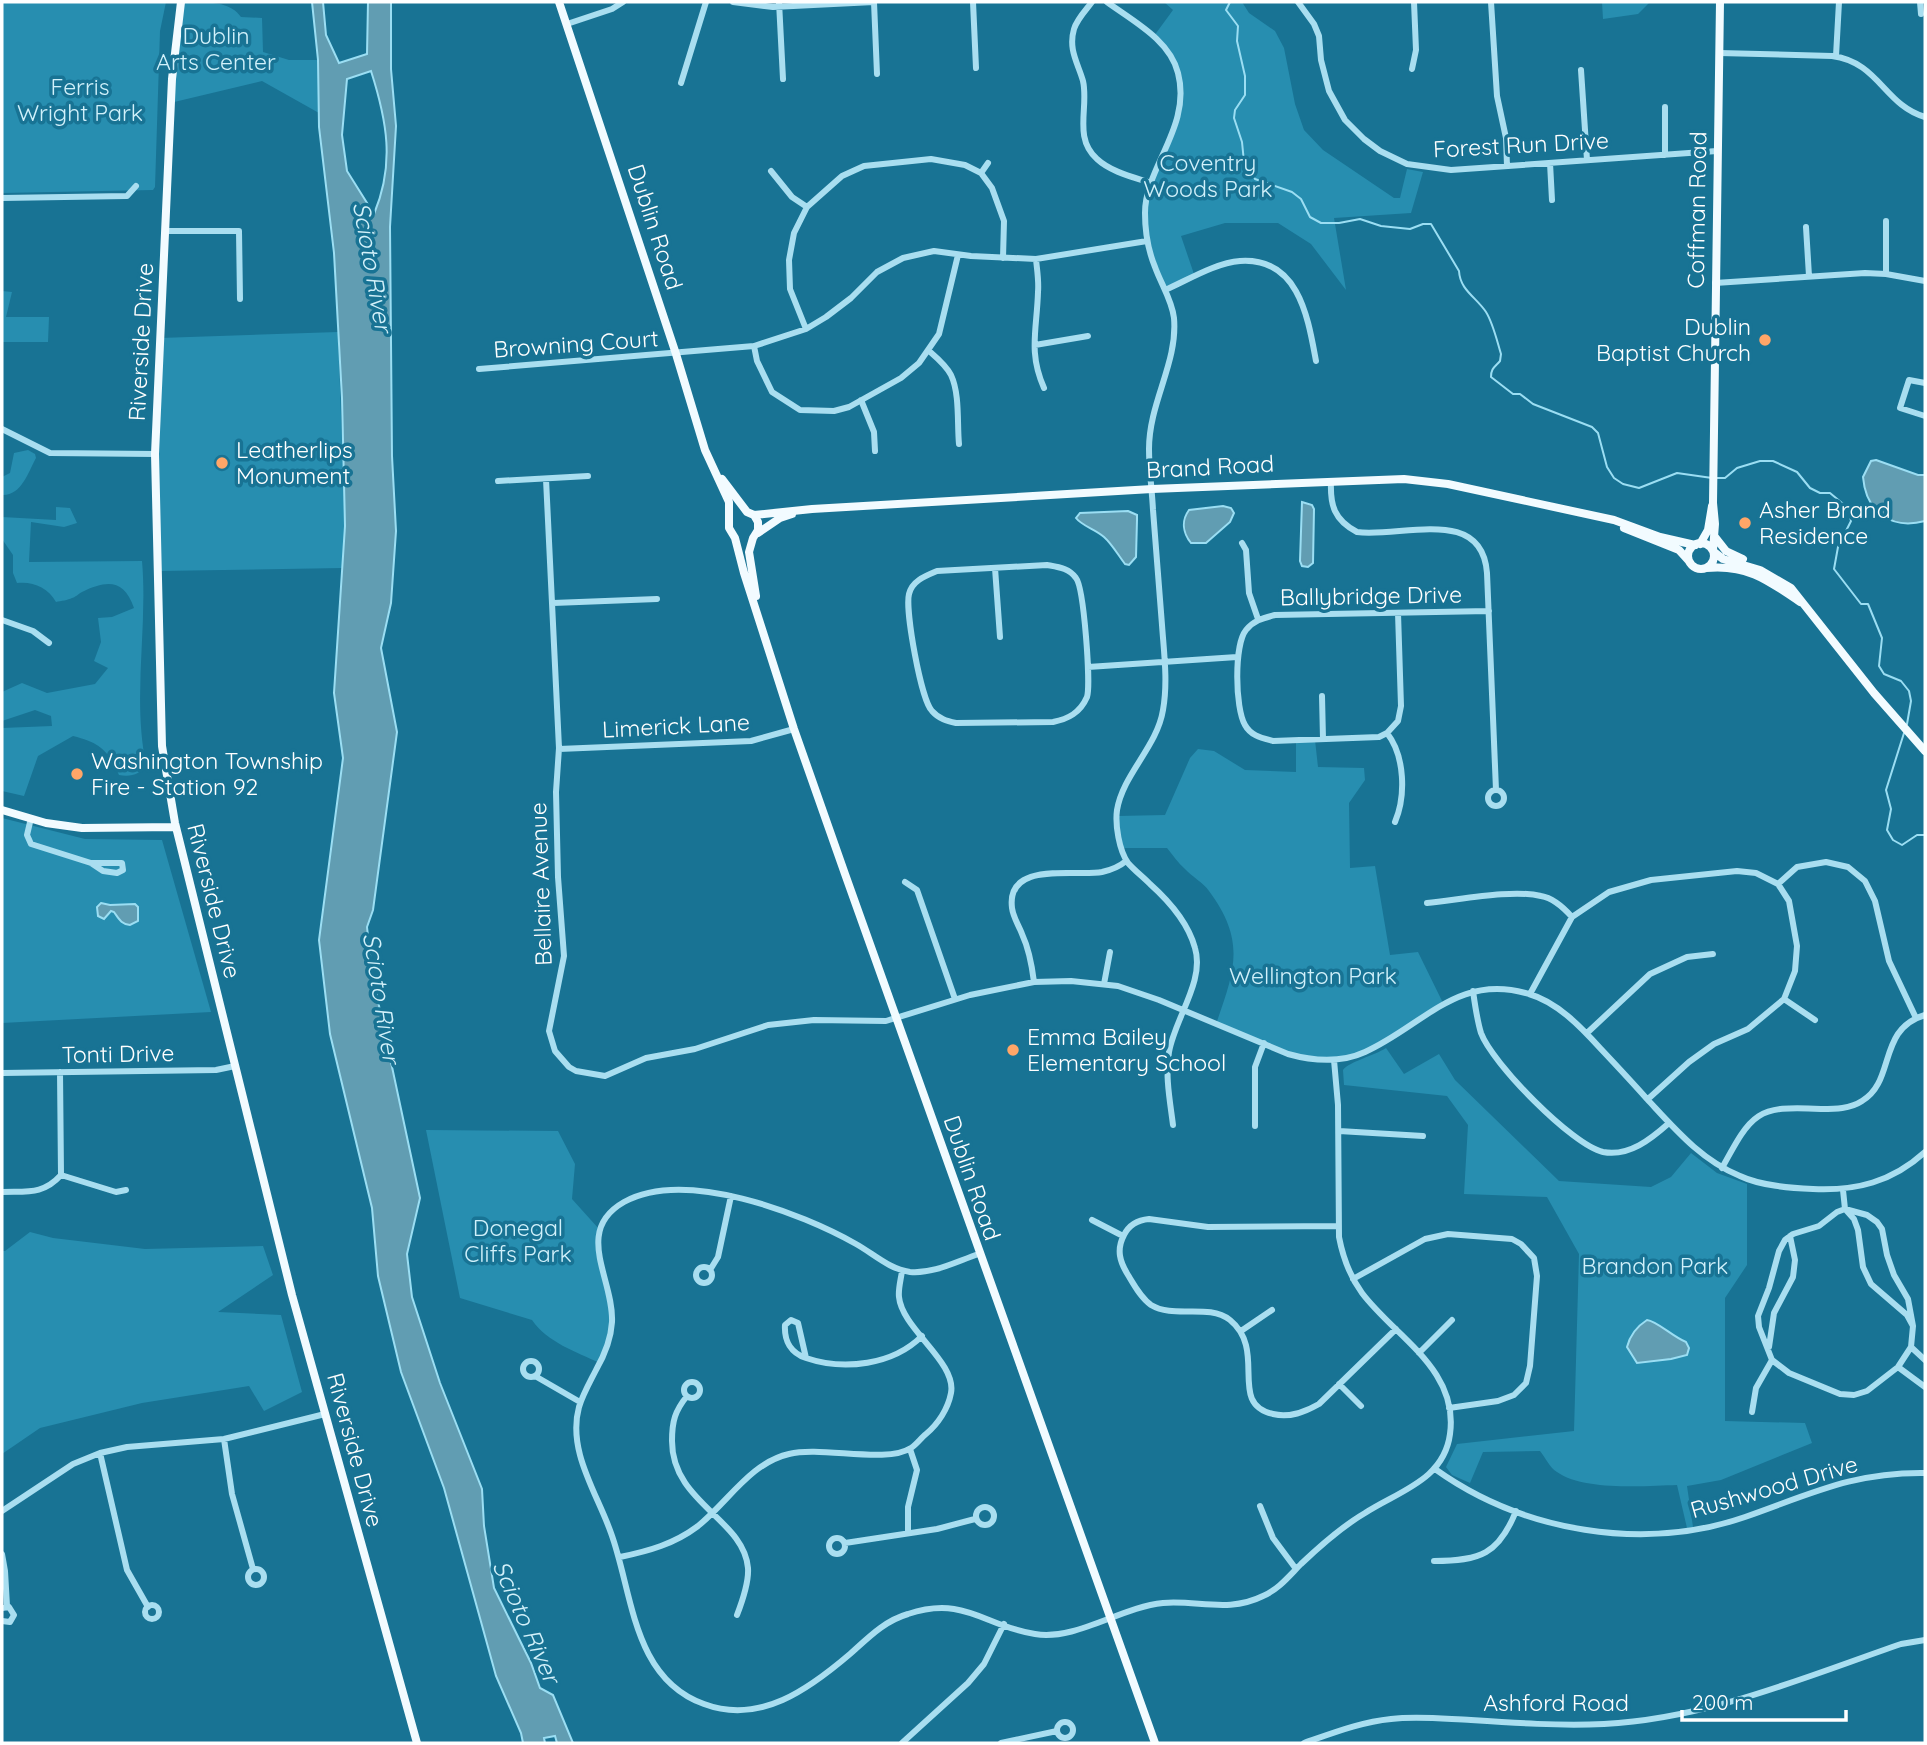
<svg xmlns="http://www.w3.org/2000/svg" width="1927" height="1745" viewBox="0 0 1927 1745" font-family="Quicksand,sans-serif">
  <rect width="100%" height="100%" fill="#187394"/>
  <path fill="#278eb0" d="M 2,2 L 166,2 L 160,31 L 155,187 L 153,190 L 2,193 Z
    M 181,2 C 203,2 230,0 241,17 L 262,18 L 263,52 L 289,60 L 318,60 L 319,113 L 262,81 L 170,103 Z
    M 1164,2 L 1242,2 L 1249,13 L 1275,31 L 1284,48 L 1295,104 L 1304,130 L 1323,150 L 1394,198 L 1400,198 L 1407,169 L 1423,172 L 1411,213 L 1334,218 L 1346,290 L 1311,244 L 1278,223 L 1225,223 L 1181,236 L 1195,277 L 1165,290 L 1147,241 L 1145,210 L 1151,183 L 1166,149 L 1180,95 L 1174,60 L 1154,36 L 1173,10 Z
    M 1602,2 L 1650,2 L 1638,14 L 1603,19 Z
    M 2,291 L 12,292 L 6,317 L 49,317 L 48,342 L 2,342 Z
    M 338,332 L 345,526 L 342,568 L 158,571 L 160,338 Z
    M 28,450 L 35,454 L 36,458 C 28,473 21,496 2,495 L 2,477 L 10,473 L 14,453 Z
    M 56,507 L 70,508 L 77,523 L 64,527 L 31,522 L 29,562 L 142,561 C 148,628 132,697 146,764 C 141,775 130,777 119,775 C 108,750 100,743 73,736 L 38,756 L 24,796 L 2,791 L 2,728 L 52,726 L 51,716 L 35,710 L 2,721 L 2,692 L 22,683 L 47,693 L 95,684 L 108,668 L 94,661 L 101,642 L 98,618 L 112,617 L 134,608 C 124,579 107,580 82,592 C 80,593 74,598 72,598 C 68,600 61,601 56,602 C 48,587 32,581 17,583 L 13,573 L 13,555 L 2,539 L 2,517 L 56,520 Z
    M 1296,740 L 1315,740 L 1318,767 L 1364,768 L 1365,780 L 1349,803 L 1350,868 L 1375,866 L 1390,955 L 1418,952 L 1443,1003 C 1418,1019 1392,1039 1365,1052 C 1317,1076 1261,1041 1216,1024 C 1235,970 1246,941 1209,891 C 1203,882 1192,877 1185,869 C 1178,863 1173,855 1167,848 L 1122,848 L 1118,816 L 1165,815 L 1190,758 L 1198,749 L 1214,751 L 1245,770 L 1296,772 Z
    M 2,818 L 85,839 L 162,840 L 211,1012 L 2,1023 Z
    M 1386,1048 L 1404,1074 L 1439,1054 L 1455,1080 L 1559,1181 L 1651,1187 L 1671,1177 L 1691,1153 L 1717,1173 L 1747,1184 L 1747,1265 L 1725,1298 L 1725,1421 L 1805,1423 L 1812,1443 L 1721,1480 L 1687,1486 L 1693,1527 L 1687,1528 L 1677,1485 C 1646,1486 1583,1491 1557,1472 C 1550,1468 1545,1457 1540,1451 L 1483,1452 L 1470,1483 L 1452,1475 L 1446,1467 L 1457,1444 L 1574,1431 L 1579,1254 L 1547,1197 L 1464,1194 L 1468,1125 L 1447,1096 L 1344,1085 L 1343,1070 C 1350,1061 1374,1056 1386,1048 Z
    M 426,1130 L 558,1131 L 575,1164 L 572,1199 L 599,1229 L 598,1234 L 612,1326 L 600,1363 C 576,1352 547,1342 532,1320 L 460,1298 Z
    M 30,1232 L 53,1238 L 145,1249 L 263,1246 L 273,1275 L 218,1312 L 281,1315 L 302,1392 L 264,1411 L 249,1386 L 142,1403 L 40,1428 L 2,1454 L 2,1251 L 5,1251 Z"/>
  <path fill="#619db2" stroke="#9bdef3" stroke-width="2" fill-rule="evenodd" d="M 312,2 L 323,2 L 326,35 L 339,63 L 367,54 L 368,2 L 391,2 L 391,69 L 396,126 L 390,227 L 392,456 L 396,531 L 391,603 L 381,648 L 397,732 L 373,910 L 367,927 L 372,973 L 420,1198 L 407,1254 L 412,1297 L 440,1383 L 482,1489 L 484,1526 L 494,1588 L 531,1663 L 540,1688 L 553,1695 L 573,1743 L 557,1743 L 555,1736 L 544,1738 L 545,1743 L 523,1743 L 521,1733 L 496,1676 L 444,1488 L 401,1372 L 378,1276 L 372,1208 L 330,1034 L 319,940 L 343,758 L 334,693 L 345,526 L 342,398 L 334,253 L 319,127 L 318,60 ZM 371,71 C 387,121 395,164 374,214 L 347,171 L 342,135 L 347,79 Z
    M 1876,460 L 1918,475 L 1925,475 L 1925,521 C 1891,530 1866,512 1863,477 L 1871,461 Z
    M 1302,502 L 1312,505 L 1314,509 L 1313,563 L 1308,567 L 1302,566 L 1300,561 Z
    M 1223,506 L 1231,508 L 1234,513 L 1230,522 L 1206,543 L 1191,543 C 1183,533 1181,521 1189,510 Z
    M 1128,511 L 1137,515 L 1137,520 L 1136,557 L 1129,565 L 1125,564 C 1118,555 1112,544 1104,537 C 1095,529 1082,526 1076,518 L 1080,513 Z
    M 101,903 L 110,905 L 135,904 L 138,907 L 138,921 L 130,925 C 121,924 119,919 114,912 L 111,911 L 104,919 L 98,916 L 97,907 Z
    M 1647,1320 C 1657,1321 1673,1337 1686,1342 L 1689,1348 L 1687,1355 L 1671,1359 L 1637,1363 L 1627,1347 C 1630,1335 1636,1327 1647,1320 Z"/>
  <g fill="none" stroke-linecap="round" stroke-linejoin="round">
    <path stroke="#9bdef3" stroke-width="2" d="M 1230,2 L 1226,10 L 1238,26 L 1237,41 L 1245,76 L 1245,95 L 1235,110 L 1234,118 L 1242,142 L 1244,162 L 1255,179 L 1292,192 L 1301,199 L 1310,217 L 1321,223 L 1339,223 L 1360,219 L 1381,226 L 1410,229 L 1423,224 L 1431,224 L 1459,271 C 1460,290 1476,297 1486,312 C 1493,323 1497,341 1501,354 L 1500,361 C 1495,367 1491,368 1491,377 L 1513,394 L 1520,394 L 1533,404 L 1592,427 L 1598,433 L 1607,467 L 1614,478 L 1623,484 L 1639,488 L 1677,473 L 1712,478
      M 1717,478 L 1725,478 L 1737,468 L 1760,461 L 1773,461 L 1797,472 L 1810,488 L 1820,493 L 1830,493 L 1848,508 L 1851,521 L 1838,547 L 1834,569 L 1861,604 L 1868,604 L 1882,638 L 1879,666 L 1884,674 L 1901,681 L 1909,691 L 1911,701 L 1907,724
      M 1904,733 L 1886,790 L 1891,809 L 1887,830 L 1893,840 L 1902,845 L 1917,835 L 1925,835"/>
    <path stroke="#a9def0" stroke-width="6" d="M 733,2 L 773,7 L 874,2
      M 779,2 L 783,79
      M 874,2 L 877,74
      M 973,2 L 976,68
      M 1092,2 C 1086,10 1077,19 1074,29 C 1068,50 1078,63 1083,81 C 1089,107 1073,138 1097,159 C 1111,172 1133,177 1151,183
      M 1107,2 C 1133,21 1170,40 1178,73 C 1192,127 1145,167 1145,213 C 1145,232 1148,250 1155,267 C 1161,284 1172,300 1174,318 C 1178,363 1149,402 1149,449 C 1149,469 1152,490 1153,510 C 1156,548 1159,587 1162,625 C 1164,653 1168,682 1163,710 C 1157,747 1123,774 1117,810 C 1115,825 1119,850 1128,863 C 1134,870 1143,877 1150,884 C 1169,901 1188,922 1195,948 C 1205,981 1175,1018 1169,1052 C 1165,1076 1170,1101 1173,1125
      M 1298,2 L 1314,24 L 1319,36 L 1321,60 L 1329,91 L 1345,120 L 1364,139 L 1380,151 L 1407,164 L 1451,170 L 1717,151
      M 1491,2 L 1497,96 L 1506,138 L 1507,166
      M 1920,2 L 1921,14
      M 567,24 L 612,9 L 623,2
      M 1719,53 L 1832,56 C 1879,62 1884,105 1925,117
      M 1836,56 L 1839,2
      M 1412,69 L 1416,50 L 1414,2
      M 1581,70 L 1587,160
      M 681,83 L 706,2
      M 1665,107 L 1665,155
      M 1550,163 L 1552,200
      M 771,171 L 792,197 L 807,207
      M 981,173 L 988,163
      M 2,198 L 127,196 L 136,186
      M 1886,221 L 1886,274
      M 1806,227 L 1809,276
      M 165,231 L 239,231 L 240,299
      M 1036,259 C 1037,270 1039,281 1038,292 C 1037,329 1028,352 1044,388
      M 1715,283 L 1865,273 L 1886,274 L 1925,281
      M 1165,290 C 1188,280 1215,263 1240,261 C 1299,257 1308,318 1316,361
      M 806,329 L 790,289 L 789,260 L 794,233 L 807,207 L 842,176 L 864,166 L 931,159 L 965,165 L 981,173 L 992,188 L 1004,221 L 1003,258
      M 1035,345 L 1088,336
      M 754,346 L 757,361 L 772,392 L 800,410 L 834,411 L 849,407 L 901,378 L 919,363 L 939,334 L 958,255
      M 928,350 C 936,357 946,365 951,375 C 960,394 957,424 959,444
      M 479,369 L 754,346 L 806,329 L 826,317 L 851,298 L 877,272 L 903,258 L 934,251 L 971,256 L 1036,259 L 1147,241
      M 1925,383 L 1909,380 L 1900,408 L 1925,416
      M 861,400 L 874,432 L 875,451
      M 2,429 L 50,453 L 155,454
      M 546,479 L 559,748 L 556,792 L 558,877 L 564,956 L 549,1031 L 555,1051 L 569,1067 L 576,1071 L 605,1076 L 646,1058 L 695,1049 L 768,1025 L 814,1020 L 886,1021 L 970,995 L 1034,982 L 1071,981 L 1118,986 L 1159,1000 L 1288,1054 C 1313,1061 1341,1063 1365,1052 C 1423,1026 1458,972 1529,994 C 1557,1002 1581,1027 1600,1048 C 1616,1065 1632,1082 1647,1099 C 1675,1129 1701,1160 1740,1176 C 1761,1186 1790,1188 1813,1189 C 1856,1191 1892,1182 1925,1152
      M 498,481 L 588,476
      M 1331,481 C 1330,505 1334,520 1357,532 C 1401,538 1482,505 1487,573 L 1496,790
      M 1242,543 L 1246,550 L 1249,593 L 1258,619
      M 1047,565 C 1058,567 1069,568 1076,578 C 1084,588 1091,685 1087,697 C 1080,713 1068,719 1053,722 L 956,723 C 947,721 939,719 932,711 C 921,700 905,610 909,594 C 912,581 925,576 937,571 Z
      M 995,568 L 1000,637
      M 553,603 L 657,599
      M 1398,613 L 1401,706 L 1398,721 L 1387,733 L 1379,737 L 1273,741 C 1262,738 1251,736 1245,725 C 1235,708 1234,645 1246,630 C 1254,620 1264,618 1275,615 L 1489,611
      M 2,620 L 33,631 L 49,643
      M 1088,667 L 1237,657
      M 1322,696 L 1323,739
      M 1387,733 C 1405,756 1406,796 1395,822
      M 559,749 L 751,741 L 794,729
      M1488 798a8 8 0 1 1 16 0a8 8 0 1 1-16 0Z
      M 31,818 L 27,835 L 31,844 L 91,863 L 103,871 L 117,873 L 123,870 L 122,863 L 91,863
      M 905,882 L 917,890 L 955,999
      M 1778,884 L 1797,867 L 1826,862 L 1848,867 L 1865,881 L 1875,901 L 1889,961 L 1916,1018
      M 1427,903 C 1459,900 1512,889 1541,896 C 1553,898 1564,908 1572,917
      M 1034,982 C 1032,966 1029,949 1022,934 C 1019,926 1013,917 1012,908 C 1006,860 1076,877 1102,872 C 1111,870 1119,867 1126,861
      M 1104,984 L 1110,952
      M 1473,991 C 1475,1005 1477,1020 1481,1033 C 1492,1063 1572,1145 1603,1152 C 1629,1157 1651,1139 1669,1123
      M 1530,994 L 1572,917 L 1609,892 L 1651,880 L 1737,871 L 1756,873 L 1778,884 L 1789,901 L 1797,946 L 1795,971 L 1784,999 L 1748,1029 L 1714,1044 L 1689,1062 L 1648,1099
      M 1784,999 L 1815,1020
      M 1587,1033 L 1650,974 L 1687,957 L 1713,954
      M 2,1073 L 216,1070 L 235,1066
      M 1255,1126 L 1255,1067 L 1264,1043
      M 1339,1131 L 1423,1136
      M 1722,1168 C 1752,1113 1756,1105 1821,1109 C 1835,1109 1850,1109 1862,1101 C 1896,1081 1877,1029 1925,1015
      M 61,1175 L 116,1192 L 126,1190
      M 1843,1190 L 1845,1209 L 1854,1219 L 1858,1230 L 1863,1267 L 1871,1284 L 1907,1315 L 1913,1326 L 1911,1347 L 1898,1367 L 1867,1391 L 1854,1395 L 1840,1394 L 1789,1373 L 1772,1360 L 1759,1327 L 1758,1316 L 1769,1288 L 1779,1251 L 1785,1240 L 1793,1234 L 1819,1226 L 1837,1212 L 1845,1209 L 1867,1215 L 1877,1222 L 1882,1229 L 1887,1255 L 1894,1275 L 1908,1299 L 1913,1326
      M 2,1192 C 27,1191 43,1195 61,1175 L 60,1072
      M 1092,1220 L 1123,1236
      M 1339,1226 L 1208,1227 L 1149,1219 C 1137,1220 1129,1225 1124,1235 C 1116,1250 1120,1262 1128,1275 C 1134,1285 1141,1298 1151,1305 C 1174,1319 1208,1303 1230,1320 C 1268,1351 1227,1404 1273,1414 C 1290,1418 1305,1412 1319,1404 L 1396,1329
      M 979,1254 C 957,1261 934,1274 910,1272 C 889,1269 874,1254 856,1244 C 801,1213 685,1168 624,1202 C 573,1231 614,1279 612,1322 C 611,1339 604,1356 596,1370 C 590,1382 583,1394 579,1407 C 567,1451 597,1493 611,1533 C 633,1593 632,1678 704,1704 C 760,1725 809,1689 850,1654 C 868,1638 884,1621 908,1614 C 965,1595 986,1627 1035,1634 C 1076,1641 1121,1607 1163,1603 C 1198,1600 1229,1613 1263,1596 C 1279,1589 1289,1576 1301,1564 C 1321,1545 1341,1527 1365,1513 C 1399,1491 1444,1480 1450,1434 C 1459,1369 1395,1337 1362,1293 C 1349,1275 1343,1258 1339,1237 L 1338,1105 L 1334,1060
      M696 1275a8 8 0 1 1 16 0a8 8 0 1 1-16 0Z
      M 710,1270 L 718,1257 L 731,1196
      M 1353,1279 L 1425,1239 L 1448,1234 L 1512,1239 L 1521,1244 L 1534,1258 L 1537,1276 L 1530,1366 L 1526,1383 L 1514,1395 L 1498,1401 L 1449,1408
      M 791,1320 L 798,1323 L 806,1358 C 791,1353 784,1341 785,1325 Z
      M 1241,1331 L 1272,1310
      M 1769,1347 L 1774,1313 L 1793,1277 L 1795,1260 L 1790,1236
      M 1911,1347 L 1925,1360
      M 1419,1353 L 1452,1320
      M 806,1358 C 844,1371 893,1365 922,1336
      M523 1369a8 8 0 1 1 16 0a8 8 0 1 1-16 0Z
      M 1898,1367 L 1925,1387
      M 535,1376 L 580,1402
      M684 1390a8 8 0 1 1 16 0a8 8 0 1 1-16 0Z
      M 1339,1384 L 1361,1406
      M 687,1396 C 675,1411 672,1421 672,1441 C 672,1503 744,1519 748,1568 C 749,1582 742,1602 737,1615
      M 1752,1412 L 1756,1388 L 1772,1360
      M 224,1439 L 232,1494 L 253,1569
      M 100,1453 L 127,1570 L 148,1607
      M 1435,1469 C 1523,1532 1643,1552 1745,1517 C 1811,1494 1853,1472 1925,1473
      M 1260,1506 L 1273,1538 L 1296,1569
      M976 1516a9 9 0 1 1 18 0a9 9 0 1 1-18 0Z
      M 2,1511 L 73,1464 L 100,1453 L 127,1447 L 224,1439 L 325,1414
      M 908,1533 L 908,1507 L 917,1470 L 910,1449
      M829 1546a8 8 0 1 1 16 0a8 8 0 1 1-16 0Z
      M 845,1543 L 937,1529 L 975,1519
      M 2,1554 L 5,1571 L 7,1606
      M 620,1557 C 649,1551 674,1544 698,1526 C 728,1502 750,1463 789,1454 C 822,1446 886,1464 911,1448 C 916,1445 921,1438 926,1434 C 938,1424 948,1409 951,1393 C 957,1362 902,1329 899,1297 C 898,1289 901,1279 902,1271
      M 1434,1561 C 1480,1561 1499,1554 1516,1511
      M248 1577a8 8 0 1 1 16 0a8 8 0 1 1-16 0Z
      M145 1612a7 7 0 1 1 14 0a7 7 0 1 1-14 0Z
      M 2,1608 L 9,1607 L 14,1615 L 10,1622 L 2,1621
      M1057 1730a8 8 0 1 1 16 0a8 8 0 1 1-16 0Z
      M 902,1743 L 968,1683 L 984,1664 L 1004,1624
      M 1001,1743 L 1057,1731
      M 1304,1743 C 1333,1733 1361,1722 1391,1719 C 1418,1716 1445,1719 1471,1720 C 1515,1723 1559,1726 1604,1724 C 1707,1719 1805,1677 1901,1644 L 1925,1640"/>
    <path stroke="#f2fbff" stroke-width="8" d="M 181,2 L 172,79 L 155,454 L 162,746 L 175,823 L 292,1295 L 417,1743
      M 559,2 L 676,354 L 705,450 L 729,502 L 729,528 L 735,538 L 744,573 L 794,729 L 845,874 L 1155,1743
      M 722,479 L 747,512 L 754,515 L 758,522 L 758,530 L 753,538 L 749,552 L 756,596
      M 754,515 L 812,509 L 1152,489 L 1404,479 L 1448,484 L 1614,520 L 1660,537 L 1695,545
      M 1624,528 L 1679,550 L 1689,561
      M 758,533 L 780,518 L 792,514
      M 1715,537 L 1726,551 L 1743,559
      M1688 556a13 13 0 1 1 26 0a13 13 0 1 1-26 0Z
      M 1700,544 L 1708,530 L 1712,506
      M 1713,550 L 1715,524 L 1713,503 L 1720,2
      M 1714,552 L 1723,559 L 1760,570 L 1791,588 L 1874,693 L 1925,751
      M 1706,568 C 1747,564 1768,580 1800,602
      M 2,810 L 46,823 L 82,828 L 176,827"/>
  </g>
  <g fill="#ffa668" stroke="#187394" stroke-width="2.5">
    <circle cx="1765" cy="340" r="7"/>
    <circle cx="222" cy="463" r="7"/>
    <circle cx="1745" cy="523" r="7"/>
    <circle cx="77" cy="774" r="7"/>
    <circle cx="1013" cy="1050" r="7"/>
  </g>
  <g text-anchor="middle" stroke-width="7" stroke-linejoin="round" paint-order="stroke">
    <g font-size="23" fill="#d1f1fb" stroke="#187394">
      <text x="216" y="44">Dublin<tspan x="216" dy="26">Arts Center</tspan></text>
      <text x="80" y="95">Ferris<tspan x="80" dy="26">Wright Park</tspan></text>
      <text x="1208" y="171">Coventry<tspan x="1208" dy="26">Woods Park</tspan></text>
      <text x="1313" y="984">Wellington Park</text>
      <text x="518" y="1236">Donegal<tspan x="518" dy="26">Cliffs Park</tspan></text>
      <text x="1655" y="1274">Brandon Park</text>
    </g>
    <g font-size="23" fill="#fff" stroke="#187394">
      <text transform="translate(1521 145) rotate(-3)" y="8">Forest Run Drive</text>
      <text transform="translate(1697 210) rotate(-89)" y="8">Coffman Road</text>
      <text transform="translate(655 227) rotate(72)" y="8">Dublin Road</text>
      <text transform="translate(141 342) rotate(-87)" y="8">Riverside Drive</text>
      <text transform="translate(576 344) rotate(-4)" y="8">Browning Court</text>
      <text transform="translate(1210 467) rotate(-3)" y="8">Brand Road</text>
      <text transform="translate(1371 596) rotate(-1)" y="8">Ballybridge Drive</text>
      <text transform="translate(676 726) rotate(-3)" y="8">Limerick Lane</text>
      <text transform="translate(541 884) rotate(-92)" y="8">Bellaire Avenue</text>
      <text transform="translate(214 901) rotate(76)" y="8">Riverside Drive</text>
      <text transform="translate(118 1054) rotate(-1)" y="8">Tonti Drive</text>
      <text transform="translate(972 1178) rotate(71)" y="8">Dublin Road</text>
      <text transform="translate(355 1450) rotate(75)" y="8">Riverside Drive</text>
      <text transform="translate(1774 1487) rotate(-16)" y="8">Rushwood Drive</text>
      <text x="1556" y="1711">Ashford Road</text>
    </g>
    <g font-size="23" fill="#fff" stroke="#187394" text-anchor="start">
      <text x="1751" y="335" text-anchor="end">Dublin<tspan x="1751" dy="26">Baptist Church</tspan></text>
      <text x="236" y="458">Leatherlips<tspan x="236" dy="26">Monument</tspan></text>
      <text x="1759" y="518">Asher Brand<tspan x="1759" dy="26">Residence</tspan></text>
      <text x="91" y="769">Washington Township<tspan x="91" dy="26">Fire - Station 92</tspan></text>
      <text x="1027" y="1045">Emma Bailey<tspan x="1027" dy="26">Elementary School</tspan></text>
    </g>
    <g font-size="24" font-style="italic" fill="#d3f1fa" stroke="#187394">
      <text transform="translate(372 267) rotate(80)" y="8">Scioto River</text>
      <text transform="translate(381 998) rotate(81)" y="8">Scioto River</text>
      <text transform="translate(526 1622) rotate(66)" y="8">Scioto River</text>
    </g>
  </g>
  <rect width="1927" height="1745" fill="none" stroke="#ffffff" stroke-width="7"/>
  <path d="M1682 1710v10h164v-10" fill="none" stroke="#ffffff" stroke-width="3.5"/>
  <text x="1692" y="1710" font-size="21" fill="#ffffff" stroke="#187394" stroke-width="5" paint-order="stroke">200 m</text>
</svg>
